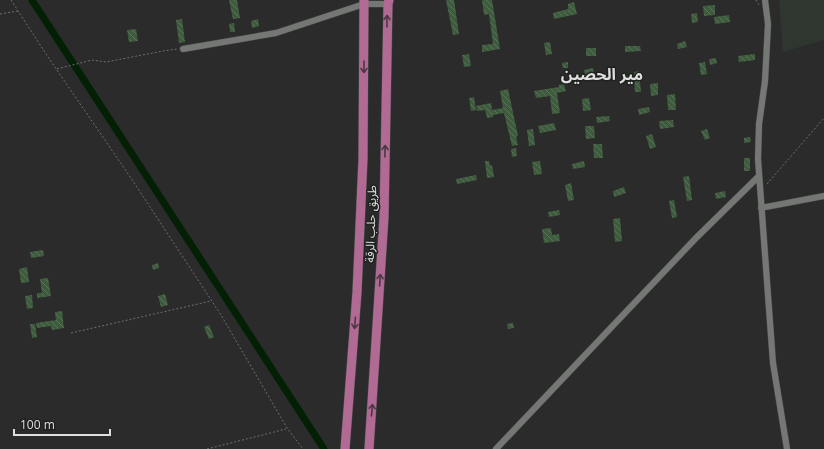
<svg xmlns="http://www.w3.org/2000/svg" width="824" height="449" viewBox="0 0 824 449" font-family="'Open Sans','Noto Sans Arabic',sans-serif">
  <defs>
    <pattern id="building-back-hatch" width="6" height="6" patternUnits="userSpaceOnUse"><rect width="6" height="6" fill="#3e5c3d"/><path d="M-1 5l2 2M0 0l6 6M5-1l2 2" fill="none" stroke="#597359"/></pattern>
  </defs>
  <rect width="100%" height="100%" fill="#2a2b2a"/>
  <path fill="#2f352f" d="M 779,0 L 824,0 L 824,40 L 783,52 Z"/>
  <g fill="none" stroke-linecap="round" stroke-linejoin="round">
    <path stroke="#031f04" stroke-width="7" d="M 32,0 L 324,449"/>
  </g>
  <path fill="url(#building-back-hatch)" d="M 229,0 L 237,0 L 240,18 L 233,19 Z
    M 446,0 L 454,0 L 459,34 L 453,35 Z
    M 482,0 L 492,0 L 500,49 L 482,52 L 482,45 L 493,44 L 489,14 L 484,15 Z
    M 574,2 L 577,14 L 554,19 L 553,13 L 568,9 L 568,4 Z
    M 715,5 L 715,15 L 704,16 L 703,6 Z
    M 697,13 L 698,22 L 692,23 L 691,14 Z
    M 729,15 L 730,22 L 715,24 L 714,17 Z
    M 182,19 L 185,42 L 179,43 L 176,20 Z
    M 258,19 L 259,26 L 252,28 L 251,21 Z
    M 234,23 L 235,32 L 230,32 L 229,24 Z
    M 136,29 L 138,41 L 129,42 L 127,30 Z
    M 685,41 L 687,47 L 678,49 L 677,44 Z
    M 550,42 L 552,54 L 546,55 L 544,43 Z
    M 625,46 L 640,46 L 641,51 L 625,52 Z
    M 586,48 L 596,48 L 596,56 L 586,56 Z
    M 469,54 L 471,66 L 464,67 L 462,55 Z
    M 755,54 L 755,60 L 739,62 L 738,56 Z
    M 716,58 L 717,63 L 710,65 L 709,59 Z
    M 568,62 L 568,68 L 563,68 L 562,63 Z
    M 705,62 L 707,74 L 701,75 L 699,63 Z
    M 593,68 L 594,73 L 585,75 L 584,70 Z
    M 639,71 L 641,92 L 635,92 L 634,72 Z
    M 658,83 L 658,95 L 651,96 L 650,84 Z
    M 564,84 L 566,91 L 557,93 L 560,113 L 552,114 L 550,96 L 536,98 L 534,91 L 559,87 L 559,85 Z
    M 508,89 L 518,136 L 516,137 L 518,145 L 512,146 L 504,113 L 493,115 L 493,117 L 487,118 L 485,110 L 477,111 L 476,106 L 491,103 L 492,110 L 503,108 L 500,91 Z
    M 675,94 L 676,110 L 668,110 L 667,95 Z
    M 474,97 L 476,110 L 471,111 L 469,98 Z
    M 589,98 L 591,110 L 583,111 L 582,99 Z
    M 649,107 L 650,112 L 639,115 L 638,109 Z
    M 609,116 L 610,121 L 597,123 L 596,117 Z
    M 673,120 L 674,127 L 660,129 L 659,121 Z
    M 554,123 L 556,130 L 540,133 L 538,126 Z
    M 585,126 L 594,126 L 595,138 L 586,139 Z
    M 533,129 L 535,145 L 529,146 L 527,130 Z
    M 707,129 L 710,138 L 705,140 L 701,131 Z
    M 652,134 L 656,147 L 650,149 L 646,136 Z
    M 750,137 L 751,142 L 744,143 L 744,138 Z
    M 593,144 L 602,144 L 603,158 L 594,158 Z
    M 516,148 L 517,156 L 512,157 L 511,149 Z
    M 744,158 L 750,158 L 750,171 L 744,171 Z
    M 485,161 L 489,161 L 490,166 L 492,165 L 494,177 L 487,178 Z
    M 540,161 L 542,174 L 534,175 L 532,162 Z
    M 584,161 L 585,167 L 573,169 L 572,164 Z
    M 476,175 L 477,180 L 457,184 L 456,179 Z
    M 689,176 L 692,200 L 687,201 L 683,177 Z
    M 571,183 L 574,200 L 568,201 L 565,185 Z
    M 624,187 L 626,193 L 614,197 L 613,191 Z
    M 725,191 L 726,197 L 716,199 L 715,193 Z
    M 674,200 L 677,217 L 672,218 L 669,201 Z
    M 559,210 L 560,215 L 549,217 L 548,212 Z
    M 620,218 L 622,241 L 615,242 L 613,219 Z
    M 551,228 L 552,235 L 559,234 L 560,241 L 544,243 L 542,229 Z
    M 43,250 L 44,256 L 31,258 L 30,252 Z
    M 158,263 L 159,268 L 153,270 L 152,265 Z
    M 27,267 L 29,282 L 21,283 L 19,269 Z
    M 48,278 L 51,296 L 37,298 L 37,293 L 42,293 L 40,279 Z
    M 165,294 L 168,305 L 161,307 L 158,296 Z
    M 32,295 L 33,308 L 27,309 L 25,296 Z
    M 62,311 L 64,328 L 52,330 L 51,326 L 37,328 L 36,323 L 56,320 L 55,312 Z
    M 513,323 L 514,328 L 508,329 L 507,324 Z
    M 30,324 L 35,324 L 37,337 L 32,338 Z
    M 209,325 L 214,337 L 209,339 L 204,327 Z"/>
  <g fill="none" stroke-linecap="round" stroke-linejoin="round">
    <defs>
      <path id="minor" d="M 765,0 L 768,24 L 765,81 L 759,124 L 758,159 L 773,363 L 787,449
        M 183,49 L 276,33 L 364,4 L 388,4
        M 761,208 L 824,196
        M 496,449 L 695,239 L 759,176"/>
      <path id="highway" d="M 345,449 L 357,292 L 363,159 L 364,0
        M 369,449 L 384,217 L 388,4 L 389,0"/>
    </defs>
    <use href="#minor" stroke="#474947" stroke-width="7"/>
    <use href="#highway" stroke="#474947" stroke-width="10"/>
    <path stroke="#6f706f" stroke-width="1" stroke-dasharray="2 2" stroke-linecap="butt" d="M 11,0 L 48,57 L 133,181 L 221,315 L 287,428 L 303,449
      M 756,0 L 759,5
      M 0,14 L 18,11
      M 57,69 L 92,60 L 106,62 L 163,51 L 177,49
      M 767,184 L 824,118
      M 71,333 L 211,301
      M 207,449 L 286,429"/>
    <use href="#minor" stroke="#747774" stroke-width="6"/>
    <use href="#highway" stroke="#b06a93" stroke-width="9"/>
  </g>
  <defs><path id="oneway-shaft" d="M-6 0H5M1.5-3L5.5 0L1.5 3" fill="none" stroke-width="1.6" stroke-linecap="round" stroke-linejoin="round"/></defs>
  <g stroke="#4b3842">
    <use href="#oneway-shaft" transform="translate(387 21) rotate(-89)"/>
    <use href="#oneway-shaft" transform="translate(364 67) rotate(91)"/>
    <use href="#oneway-shaft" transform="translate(385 151) rotate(-89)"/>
    <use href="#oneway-shaft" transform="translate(380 280) rotate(-86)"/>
    <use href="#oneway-shaft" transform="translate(355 323) rotate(94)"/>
    <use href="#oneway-shaft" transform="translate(372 410) rotate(-85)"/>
  </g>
  <g text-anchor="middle" stroke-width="3" stroke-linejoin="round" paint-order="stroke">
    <g font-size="12" fill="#dedfde" stroke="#202220">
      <text transform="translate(371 224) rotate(-88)" y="4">طريق حلب الرقة</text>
    </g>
    <g font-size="16" font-weight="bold" fill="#dedfde" stroke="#202220">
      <text x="602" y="80">مير الحصين</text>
    </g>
  </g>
  <path d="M14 429v6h96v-6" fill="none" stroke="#dedfde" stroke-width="2"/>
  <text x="20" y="429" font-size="12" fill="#dedfde" stroke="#202220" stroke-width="3" paint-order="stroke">100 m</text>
</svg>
